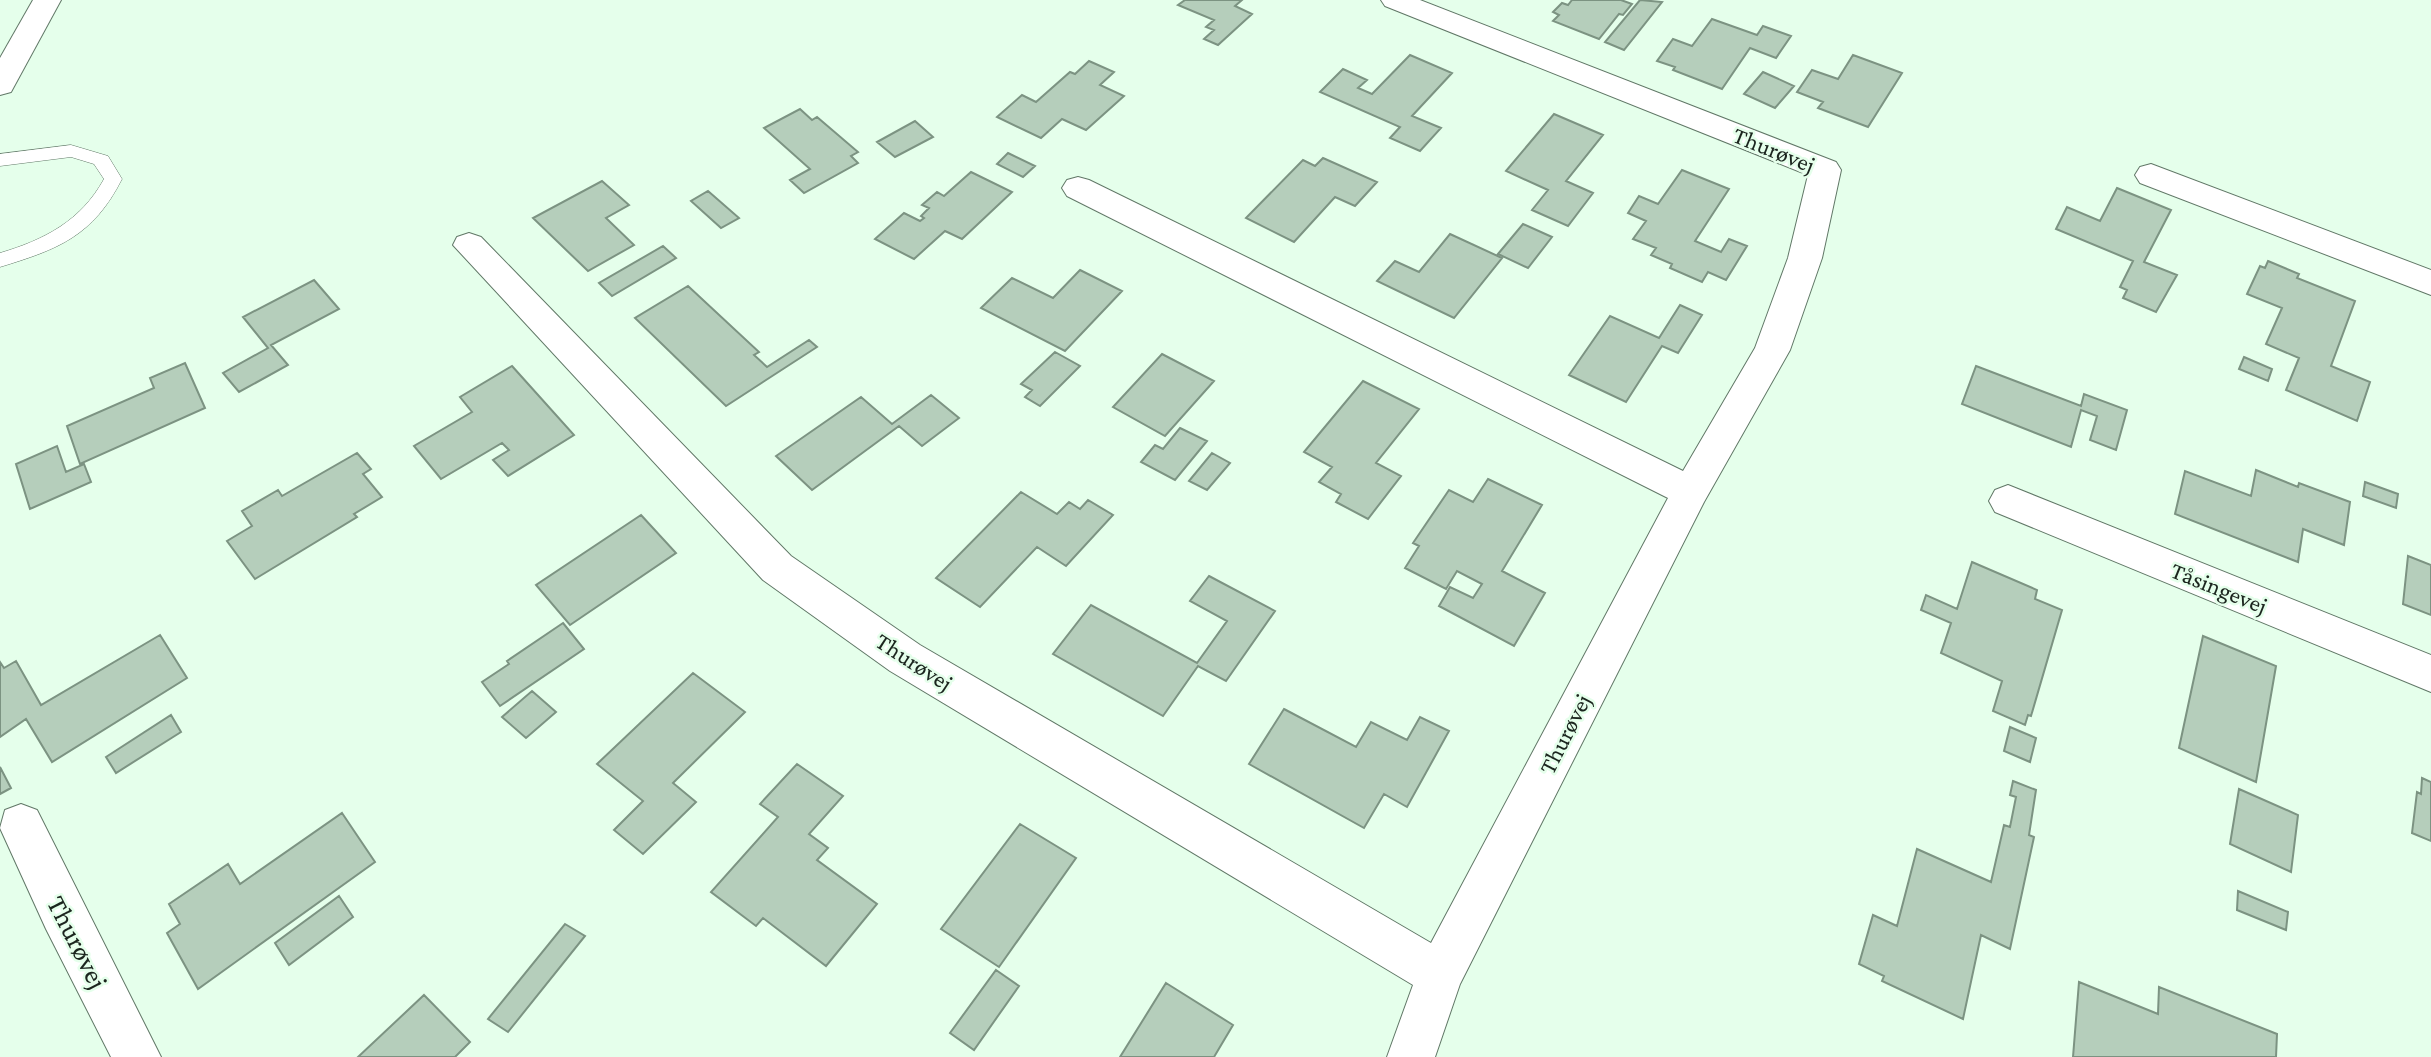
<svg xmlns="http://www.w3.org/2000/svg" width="2431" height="1057" viewBox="0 0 2431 1057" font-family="'Crimson Pro',serif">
  <rect width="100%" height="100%" fill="#e5ffeb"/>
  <path fill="#b5cebb" stroke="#7c9382" stroke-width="2" d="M 1185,0 L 1242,0 L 1235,6 L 1252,14 L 1218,45 L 1204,39 L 1214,30 L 1206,27 L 1214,20 L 1178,5 Z
    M 1572,0 L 1621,0 L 1632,4 L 1623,15 L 1619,14 L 1599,39 L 1553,21 L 1559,15 L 1553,12 L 1562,3 L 1568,5 Z
    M 1640,0 L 1662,2 L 1624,50 L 1605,42 Z
    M 1712,19 L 1757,35 L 1763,26 L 1791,36 L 1776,58 L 1750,48 L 1722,89 L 1673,70 L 1675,67 L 1657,61 L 1673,39 L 1692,46 Z
    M 1410,55 L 1452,73 L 1412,116 L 1441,128 L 1420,151 L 1390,138 L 1400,127 L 1320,92 L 1343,69 L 1367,80 L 1358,88 L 1372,94 Z
    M 1853,55 L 1902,73 L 1868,127 L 1818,108 L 1823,102 L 1797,92 L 1812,70 L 1838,79 Z
    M 1089,61 L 1114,72 L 1100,85 L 1124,96 L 1086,130 L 1062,119 L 1041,138 L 997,117 L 1022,95 L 1036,102 L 1070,72 L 1075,74 Z
    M 1763,72 L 1794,86 L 1775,108 L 1744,94 Z
    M 800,109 L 812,120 L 817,117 L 858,152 L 851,156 L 858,163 L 804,193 L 790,180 L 810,169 L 764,128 Z
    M 1554,114 L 1603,135 L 1566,181 L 1593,193 L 1568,226 L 1532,210 L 1548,190 L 1506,171 Z
    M 915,121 L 933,137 L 895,157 L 877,142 Z
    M 1008,153 L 1035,166 L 1023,177 L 997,164 Z
    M 1323,158 L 1377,182 L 1355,206 L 1335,197 L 1294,242 L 1246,218 L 1303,160 L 1315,166 Z
    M 1682,170 L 1729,189 L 1695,241 L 1721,252 L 1729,239 L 1747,246 L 1726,280 L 1708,272 L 1702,282 L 1670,268 L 1672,264 L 1651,255 L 1656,248 L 1633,239 L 1646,221 L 1628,213 L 1639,196 L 1658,204 Z
    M 971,172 L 1012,192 L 962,239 L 945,231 L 914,259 L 875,239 L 904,213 L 920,221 L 924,218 L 921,216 L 929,208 L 922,205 L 937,192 L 944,196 Z
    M 602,181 L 629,205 L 606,218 L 634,245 L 588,271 L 533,218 Z
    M 2117,188 L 2171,210 L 2144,262 L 2177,275 L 2156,312 L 2123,298 L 2127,290 L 2120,287 L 2133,261 L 2056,229 L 2067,207 L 2100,221 Z
    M 708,191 L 739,218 L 721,228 L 691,201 Z
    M 1523,224 L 1552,237 L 1528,268 L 1498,254 Z
    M 1450,234 L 1502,258 L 1454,318 L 1377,281 L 1395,261 L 1419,272 Z
    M 663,246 L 676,258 L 612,296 L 599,283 Z
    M 2268,261 L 2299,274 L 2297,278 L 2355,301 L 2331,366 L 2370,382 L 2357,421 L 2286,390 L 2299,358 L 2266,344 L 2282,308 L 2247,294 L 2260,266 L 2265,268 Z
    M 1080,270 L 1122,291 L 1065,351 L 981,308 L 1012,278 L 1053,298 Z
    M 314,280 L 339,309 L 271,345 L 288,365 L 239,392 L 223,373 L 268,348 L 243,317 Z
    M 688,286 L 759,352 L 754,355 L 767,367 L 809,340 L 817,347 L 726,406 L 635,318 Z
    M 1680,305 L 1702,315 L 1678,353 L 1662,346 L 1626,402 L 1569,375 L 1610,316 L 1659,338 Z
    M 1055,352 L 1080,366 L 1040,406 L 1025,397 L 1032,390 L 1021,384 Z
    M 1162,354 L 1214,381 L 1165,436 L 1113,407 Z
    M 2244,357 L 2272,369 L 2268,381 L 2239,369 Z
    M 185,363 L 205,408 L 80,464 L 67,426 L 154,388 L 150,378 Z
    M 512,366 L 574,435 L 508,476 L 493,460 L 509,450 L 502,443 L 441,479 L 414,446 L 472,412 L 460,397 Z
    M 1976,366 L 2081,406 L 2084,394 L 2127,410 L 2116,450 L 2090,440 L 2097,416 L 2081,410 L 2071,447 L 1962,404 Z
    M 1363,381 L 1419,409 L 1376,463 L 1401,476 L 1368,519 L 1336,502 L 1341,494 L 1319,482 L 1332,467 L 1304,452 Z
    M 931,395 L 959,418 L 922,446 L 899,426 L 812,490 L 776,456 L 861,397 L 892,424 Z
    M 1180,428 L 1207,441 L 1175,480 L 1141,462 L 1155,445 L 1163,449 Z
    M 57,446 L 66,472 L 84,464 L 91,482 L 30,509 L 16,464 Z
    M 357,453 L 371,469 L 363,474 L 382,497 L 354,514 L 357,517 L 255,579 L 227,541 L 252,526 L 242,511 L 278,490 L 282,496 Z
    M 1212,453 L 1230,463 L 1207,490 L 1189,481 Z
    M 2256,470 L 2298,487 L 2299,483 L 2350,502 L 2344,545 L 2303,529 L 2298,562 L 2175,514 L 2185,471 L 2251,496 Z
    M 1488,479 L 1542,505 L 1502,571 L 1545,593 L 1514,646 L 1439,606 L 1450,587 L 1473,598 L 1482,584 L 1457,571 L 1446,589 L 1405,568 L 1419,546 L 1413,543 L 1449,490 L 1473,502 Z
    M 2365,482 L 2398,494 L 2396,508 L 2363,496 Z
    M 1021,492 L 1057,514 L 1069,502 L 1080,509 L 1088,500 L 1113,515 L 1066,566 L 1037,547 L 980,607 L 936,578 Z
    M 641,515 L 676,553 L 570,625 L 536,585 Z
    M 2408,556 L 2431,565 L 2431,615 L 2403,604 Z
    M 1972,562 L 2037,590 L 2035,599 L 2062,610 L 2031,716 L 2028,715 L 2025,725 L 1993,711 L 2002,681 L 1941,653 L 1951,623 L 1921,610 L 1926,595 L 1957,609 Z
    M 1209,576 L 1275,611 L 1226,681 L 1198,666 L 1163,716 L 1053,654 L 1091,605 L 1197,663 L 1227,621 L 1190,601 Z
    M 563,623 L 584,649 L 500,706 L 482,682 L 509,664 L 507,661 Z
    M 160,635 L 187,678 L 52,762 L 26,719 L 0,737 L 0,662 L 4,668 L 16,661 L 41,705 Z
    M 2203,636 L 2276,666 L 2256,782 L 2179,748 Z
    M 693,673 L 745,712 L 673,783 L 696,802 L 643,854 L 614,830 L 643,801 L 597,764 Z
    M 532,691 L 556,712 L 526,738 L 502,717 Z
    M 1284,709 L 1356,747 L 1371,722 L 1407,740 L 1420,717 L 1449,731 L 1407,807 L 1384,794 L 1364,828 L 1249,764 Z
    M 171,715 L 181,732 L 116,773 L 106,757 Z
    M 2010,727 L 2036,738 L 2030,762 L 2004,751 Z
    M 797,764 L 843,796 L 809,834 L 828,848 L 817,860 L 877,904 L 826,966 L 763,918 L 756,926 L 711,892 L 778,817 L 760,804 Z
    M 0,767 L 11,788 L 0,794 Z
    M 2422,778 L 2431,782 L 2431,841 L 2412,833 L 2417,792 L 2421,794 Z
    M 2013,781 L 2036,790 L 2029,835 L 2034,837 L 2010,949 L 1981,935 L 1963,1019 L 1882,981 L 1884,976 L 1859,964 L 1873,915 L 1897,926 L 1917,849 L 1991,882 L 2004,825 L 2010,827 L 2016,797 L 2010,795 Z
    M 2239,789 L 2298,815 L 2291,872 L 2230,844 Z
    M 342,813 L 375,862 L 198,989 L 167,933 L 180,924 L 169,904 L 228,864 L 240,884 Z
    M 1020,824 L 1076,858 L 999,967 L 941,929 Z
    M 2238,891 L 2288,912 L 2286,930 L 2237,910 Z
    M 339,896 L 353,917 L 289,965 L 275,943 Z
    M 565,924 L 585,936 L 508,1032 L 488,1019 Z
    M 996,970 L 1019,986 L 974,1050 L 950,1033 Z
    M 2079,982 L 2158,1014 L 2159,987 L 2277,1034 L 2276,1057 L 2073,1057 Z
    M 1166,983 L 1233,1025 L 1214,1057 L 1120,1057 Z
    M 424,995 L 470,1042 L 455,1057 L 358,1057 Z"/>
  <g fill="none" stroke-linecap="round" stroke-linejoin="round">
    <defs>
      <path id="lane" d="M 71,145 L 108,156 L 122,179 C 93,236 59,249 0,267 L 0,253 C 44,240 81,221 104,179 L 94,164 L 71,157 L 0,166 L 0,154 Z"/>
      <path id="street" d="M 1381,0 L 1420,0 L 1836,162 L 1841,170 L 1822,258 L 1790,350 L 1704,502 L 1460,984 L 1435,1057 L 1387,1057 L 1413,985 L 890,671 L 763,580 L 453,245 L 457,237 L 469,233 L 481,237 L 791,556 L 920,645 L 1431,943 L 1668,498 L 1067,196 L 1062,188 L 1067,180 L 1078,177 L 1089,180 L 1683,471 L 1755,348 L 1788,258 L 1808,175 L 1385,6 Z
        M 2151,164 L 2431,270 L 2431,295 L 2140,183 L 2135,175 L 2140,167 Z
        M 2008,485 L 2431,655 L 2431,692 L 1995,512 L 1989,501 L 1995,490 Z
        M 21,804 L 37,810 L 161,1057 L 111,1057 L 46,929 L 0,828 L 5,810 Z"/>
      <path id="secondary" d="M 33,0 L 61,0 L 11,92 L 0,95 L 0,58 Z"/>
    </defs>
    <use href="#lane" stroke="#617867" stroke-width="1"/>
    <use href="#street" stroke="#617867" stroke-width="2"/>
    <use href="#secondary" stroke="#617867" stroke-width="2"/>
    <use href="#lane" fill="#fff" fill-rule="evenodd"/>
    <use href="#street" fill="#fff" fill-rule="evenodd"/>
    <use href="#secondary" fill="#fff" fill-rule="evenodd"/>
  </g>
  <g text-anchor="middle" stroke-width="5" stroke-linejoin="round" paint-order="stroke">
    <g font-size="24" fill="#1b251e" stroke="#e5ffeb">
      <text transform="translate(1774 150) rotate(22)" y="8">Thurøvej</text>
      <text transform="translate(2219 588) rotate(22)" y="8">Tåsingevej</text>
      <text transform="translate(914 662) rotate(33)" y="8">Thurøvej</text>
      <text transform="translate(1565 734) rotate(-63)" y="8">Thurøvej</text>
    </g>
    <g font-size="28" fill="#1b251e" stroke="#e5ffeb">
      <text transform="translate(78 942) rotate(63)" y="10">Thurøvej</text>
    </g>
  </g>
</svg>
